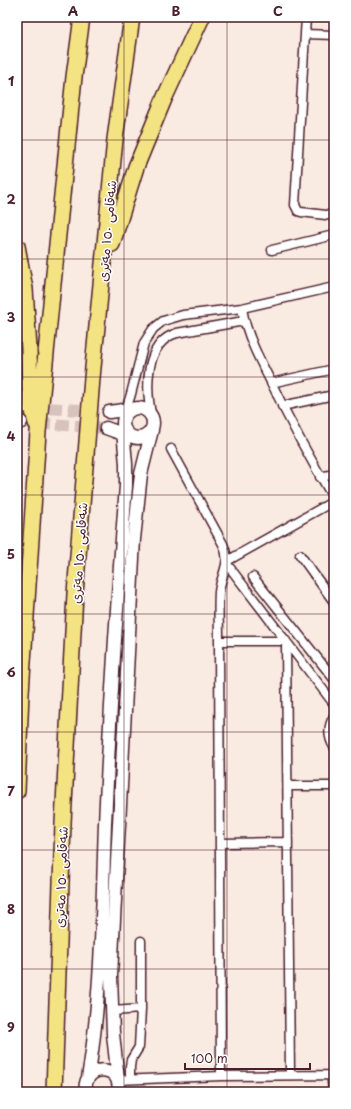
<svg xmlns="http://www.w3.org/2000/svg" width="351" height="1109" viewBox="0 0 351 1109" font-family="'Playpen Sans','Playpen Sans Arabic',sans-serif">
  <rect width="100%" height="100%" fill="#faebe2"/>
  <filter id="ink" filterUnits="userSpaceOnUse"><feTurbulence type="fractalNoise" baseFrequency=".025" numOctaves="2"/><feDisplacementMap in="SourceGraphic" scale="8" xChannelSelector="R" yChannelSelector="G"/><feConvolveMatrix kernelMatrix="1 2 1 2 8 2 1 2 1" color-interpolation-filters="sRGB"/></filter>
  <g filter="url(#ink)">
    <g fill="none" stroke-linecap="round" stroke-linejoin="round">
      <path stroke="#d7c2bd" stroke-width="12" stroke-dasharray="12 6" stroke-linecap="butt" d="M 32,407 L 109,412
        M 21,422 L 106,428"/>
      <defs>
        <path id="street" d="M 306,17 L 295,205 L 298,211 L 301,212 L 334,216
          M 305,34 L 334,35
          M 272,250 L 334,235
          M 242,308 C 246,334 259,359 271,382 C 290,422 311,461 334,499
          M 271,383 L 334,369
          M 282,406 L 334,395
          M 125,413 L 131,394 L 144,343 L 153,329 L 163,321 L 183,315 L 242,308 L 334,287
          M 152,419 C 146,391 143,343 177,333 L 244,321
          M 171,449 L 223,544 C 232,564 221,573 219,592 C 218,608 219,625 219,641 L 221,1076
          M 320,477 L 334,474
          M 300,555 L 334,602
          M 227,561 L 334,501
          M 227,564 L 334,704
          M 253,577 L 334,679
          M 219,641 L 286,641 L 290,1075
          M 334,716 C 328,726 328,737 334,747
          M 288,786 L 334,786
          M 220,843 L 288,842
          M 112,1011 L 141,1009
          M 130,1079 L 130,1067 L 131,1060 L 139,1047 L 141,1009 L 141,941
          M 118,1080 L 221,1076 L 334,1075
          M 333,1092 L 332,1082 L 334,1074"/>
        <path id="secondary" d="M 17,406 L 22,407
          M123 423a15 15 0 1 1 30 0a15 15 0 1 1-30 0Z
          M 109,412 L 131,409
          M 17,421 L 21,422
          M 106,428 L 128,436
          M 88,1078 C 102,994 102,909 105,824 C 110,711 117,599 126,486 L 126,464 L 123,430
          M 118,1080 L 113,1034 L 111,976 L 134,539 L 141,474 L 152,430
          M 86,1092 C 81,1063 124,1063 118,1092"/>
        <path id="highway" d="M 112,244 L 136,167 L 164,99 L 202,17
          M 17,246 L 25,289 L 29,349 L 30,399 L 36,423
          M 17,791 L 21,693 L 38,432 L 74,77 L 82,17
          M 54,1092 L 63,823 L 75,594 L 92,378 L 115,139 L 132,17"/>
      </defs>
      <use href="#street" stroke="#4a1f2b" stroke-width="11"/>
      <use href="#secondary" stroke="#4a1f2b" stroke-width="15"/>
      <use href="#highway" stroke="#4a1f2b" stroke-width="18"/>
      <use href="#street" stroke="#fff" stroke-width="8"/>
      <use href="#secondary" stroke="#fff" stroke-width="12"/>
      <use href="#highway" stroke="#f4e382" stroke-width="15"/>
    </g>
  </g>
  <path fill="none" stroke="#4a1f2b" stroke-width="1" stroke-opacity="0.55" d="M 124,17 L 124,1092M 227,17 L 227,1092M 17,140 L 334,140M 17,259 L 334,259M 17,377 L 334,377M 17,495 L 334,495M 17,614 L 334,614M 17,732 L 334,732M 17,850 L 334,850M 17,969 L 334,969"/>
  <g text-anchor="middle" stroke-width="3" stroke-linejoin="round" paint-order="stroke">
    <g font-size="13" fill="#4a1f2b" stroke="#fff">
      <text transform="translate(107 231) rotate(-85)" y="5">شەقامی ١٥٠ مەتری</text>
      <text transform="translate(79 553) rotate(-86)" y="5">شەقامی ١٥٠ مەتری</text>
      <text transform="translate(61 877) rotate(-88)" y="5">شەقامی ١٥٠ مەتری</text>
    </g>
  </g>
  <rect width="351" height="1109" fill="none" stroke="#fff" stroke-width="44"/>
  <path d="M185 1063v6h125v-6" fill="none" stroke="#4a1f2b" stroke-width="2"/>
  <text x="191" y="1063" font-size="12" fill="#4a1f2b" stroke="#ffffff" stroke-width="3" paint-order="stroke">100 m</text>
  <rect x="22" y="22" width="307" height="1065" fill="none" stroke="#4a1f2b" stroke-width="1.5"/>
  <g font-size="13" text-anchor="middle" font-weight="bold" fill="#4a1f2b">
    <text x="73" y="16">A</text>
    <text x="176" y="16">B</text>
    <text x="278" y="16">C</text>
    <text x="11" y="86">1</text>
    <text x="11" y="204">2</text>
    <text x="11" y="322">3</text>
    <text x="11" y="441">4</text>
    <text x="11" y="559">5</text>
    <text x="11" y="677">6</text>
    <text x="11" y="796">7</text>
    <text x="11" y="914">8</text>
    <text x="11" y="1032">9</text>
  </g>
</svg>
